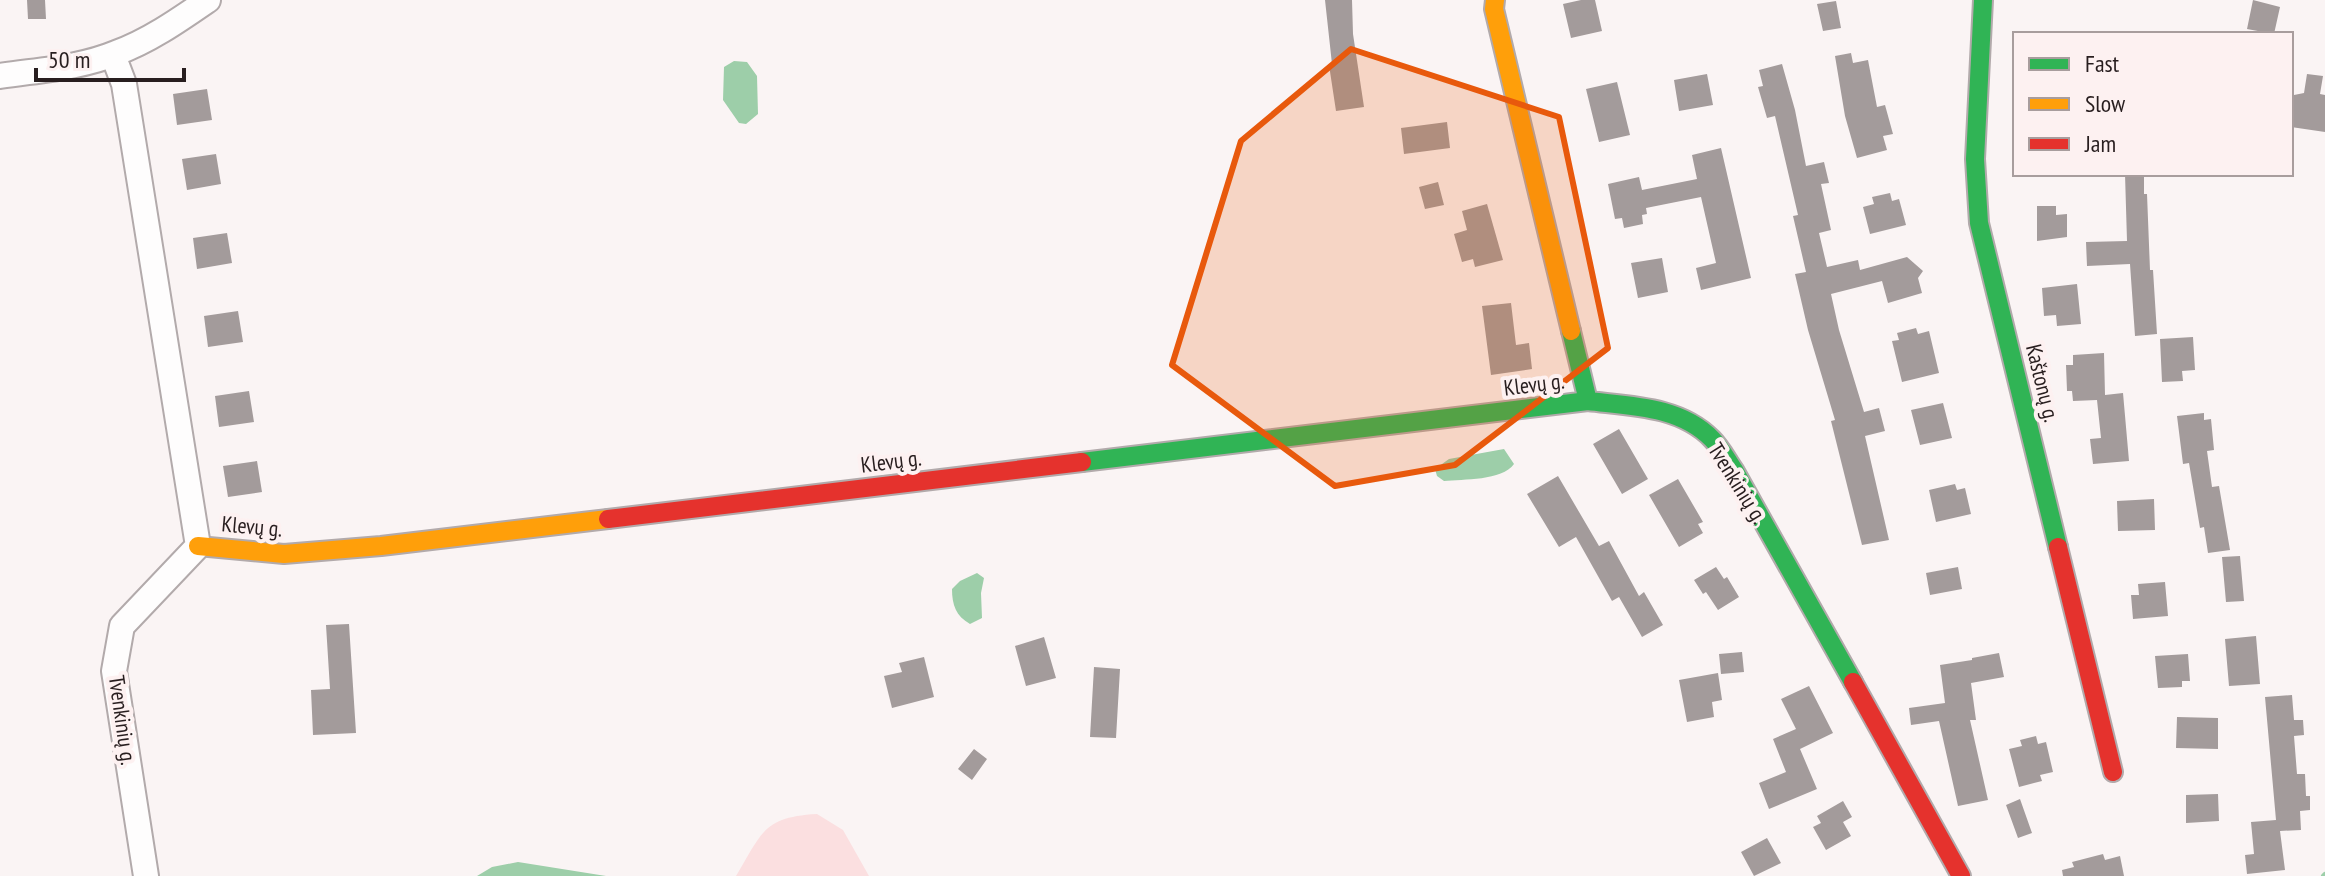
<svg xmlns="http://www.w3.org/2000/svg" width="2325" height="876" viewBox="0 0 2325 876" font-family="'PT Sans Narrow',sans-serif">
  <rect width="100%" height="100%" fill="#faf4f4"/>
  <path fill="#fbdfe0" d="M 817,814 L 843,830 L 869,876 L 736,876 C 762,833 763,817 817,814 Z"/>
  <path fill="#9dcea9" d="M 734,61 L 747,62 L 757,76 L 758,114 L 746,124 L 739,123 L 723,100 L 724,67 Z
    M 1504,449 L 1514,464 C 1502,481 1463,479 1444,481 L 1437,476 L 1435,469 L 1449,459 Z
    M 977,573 L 984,578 L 981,593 L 982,618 L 970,624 C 956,616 952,605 952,589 L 960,581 Z
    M 518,862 L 606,876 L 477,876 L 492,867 Z"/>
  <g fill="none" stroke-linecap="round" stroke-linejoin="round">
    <path stroke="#9dcea9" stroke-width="6" d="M 2324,876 L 2325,875"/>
  </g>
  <path fill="#a39b9b" d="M 27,0 L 45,0 L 46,19 L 28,19 Z
    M 1325,0 L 1352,0 L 1353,34 L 1364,107 L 1336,111 L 1329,65 L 1332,64 Z
    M 1581,0 L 1595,0 L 1602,31 L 1571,38 L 1563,4 Z
    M 2253,0 L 2280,7 L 2274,34 L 2247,29 Z
    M 1836,1 L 1841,28 L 1823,31 L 1817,4 Z
    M 1851,53 L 1853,63 L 1868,60 L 1877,107 L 1885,105 L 1893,134 L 1883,136 L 1887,150 L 1857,158 L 1845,116 L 1835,56 Z
    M 1782,64 L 1795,110 L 1806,166 L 1824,162 L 1829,183 L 1821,184 L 1831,230 L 1819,233 L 1827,267 L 1858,260 L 1860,270 L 1907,257 L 1923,271 L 1918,278 L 1922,293 L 1888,303 L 1882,281 L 1831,294 L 1839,330 L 1864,412 L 1879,408 L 1885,431 L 1865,436 L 1889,540 L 1862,545 L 1831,421 L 1835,420 L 1808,330 L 1795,274 L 1806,272 L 1793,216 L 1798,215 L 1775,116 L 1767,118 L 1758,87 L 1763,86 L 1759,70 Z
    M 1707,74 L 1713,105 L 1679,111 L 1674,80 Z
    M 2307,74 L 2323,76 L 2320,94 L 2325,95 L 2325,132 L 2291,127 L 2294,95 L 2304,93 Z
    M 1617,82 L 1630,135 L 1599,142 L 1586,89 Z
    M 207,89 L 212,120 L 177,125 L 173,94 Z
    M 1447,122 L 1450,148 L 1404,154 L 1401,128 Z
    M 1721,148 L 1751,278 L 1701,290 L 1696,268 L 1716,263 L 1701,197 L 1646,208 L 1647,214 L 1642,215 L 1643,224 L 1624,228 L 1622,218 L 1615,219 L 1608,184 L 1639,177 L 1642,190 L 1697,179 L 1692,155 Z
    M 216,154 L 221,184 L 187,190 L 182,159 Z
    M 2125,174 L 2144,174 L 2144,194 L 2147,194 L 2150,270 L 2153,270 L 2157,334 L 2135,336 L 2130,264 L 2087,266 L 2086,242 L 2127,241 Z
    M 1438,182 L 1444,205 L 1425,209 L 1419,187 Z
    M 1890,193 L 1892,201 L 1899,199 L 1906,225 L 1870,234 L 1863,207 L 1874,204 L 1872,197 Z
    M 1487,204 L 1503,260 L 1475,267 L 1473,259 L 1462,262 L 1454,234 L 1467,230 L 1462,211 Z
    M 2037,206 L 2056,206 L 2056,215 L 2067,214 L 2067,237 L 2037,241 Z
    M 227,233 L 232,263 L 197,269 L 193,238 Z
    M 1662,258 L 1668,292 L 1638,298 L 1631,263 Z
    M 2077,284 L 2081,324 L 2057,326 L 2056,315 L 2044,316 L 2042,288 Z
    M 1511,303 L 1516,345 L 1529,343 L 1532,369 L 1491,375 L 1482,306 Z
    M 238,311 L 243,342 L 208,347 L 204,316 Z
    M 1916,328 L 1918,334 L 1929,331 L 1939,373 L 1902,382 L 1892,341 L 1899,340 L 1897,333 Z
    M 2193,337 L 2195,370 L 2182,371 L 2183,381 L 2162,382 L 2160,339 Z
    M 2104,353 L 2105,395 L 2123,393 L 2129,461 L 2093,464 L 2090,439 L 2101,438 L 2097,400 L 2073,401 L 2072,391 L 2067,391 L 2066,365 L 2073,365 L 2073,355 Z
    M 249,391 L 254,422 L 219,427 L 215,396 Z
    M 1943,403 L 1952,438 L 1920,445 L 1911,410 Z
    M 2204,413 L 2204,420 L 2211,419 L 2214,450 L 2207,451 L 2212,487 L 2219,486 L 2230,550 L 2208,553 L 2204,527 L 2200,528 L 2189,463 L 2183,464 L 2177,416 Z
    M 1619,429 L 1648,479 L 1622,494 L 1593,444 Z
    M 257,461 L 262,492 L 228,497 L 223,466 Z
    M 1558,476 L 1599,546 L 1609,541 L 1639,596 L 1644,592 L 1663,625 L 1642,637 L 1619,597 L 1612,601 L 1576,537 L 1559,547 L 1527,494 Z
    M 1678,479 L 1703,522 L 1698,524 L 1703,533 L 1679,547 L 1649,495 Z
    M 1955,484 L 1957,490 L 1965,488 L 1971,514 L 1936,522 L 1929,490 Z
    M 2154,499 L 2155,530 L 2118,531 L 2117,501 Z
    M 2240,556 L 2244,601 L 2226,602 L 2222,557 Z
    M 1716,567 L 1724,579 L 1727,577 L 1739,597 L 1718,610 L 1706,592 L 1703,594 L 1694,580 Z
    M 1958,567 L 1962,589 L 1930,595 L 1926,573 Z
    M 2165,582 L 2168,616 L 2133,619 L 2131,595 L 2139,595 L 2138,584 Z
    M 349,624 L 356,733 L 313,735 L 311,690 L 330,689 L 326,625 Z
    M 2256,636 L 2260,684 L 2229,686 L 2225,639 Z
    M 1044,637 L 1056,678 L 1026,686 L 1015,646 Z
    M 1742,652 L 1744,672 L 1721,674 L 1719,654 Z
    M 1999,653 L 2004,677 L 1971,683 L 1976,720 L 1970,720 L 1988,800 L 1958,806 L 1939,721 L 1911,725 L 1909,708 L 1945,703 L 1940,665 L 1972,660 L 1972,658 Z
    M 2188,654 L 2190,681 L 2182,681 L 2182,687 L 2158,688 L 2155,656 Z
    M 924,657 L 934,697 L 892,708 L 884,676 L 902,672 L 899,663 Z
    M 1094,667 L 1120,669 L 1116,738 L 1090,737 Z
    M 1718,673 L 1722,700 L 1712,702 L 1714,717 L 1687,722 L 1679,680 Z
    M 1809,686 L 1833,733 L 1800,749 L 1817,789 L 1769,809 L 1759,783 L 1786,772 L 1773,739 L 1796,729 L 1781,699 Z
    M 2292,695 L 2294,720 L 2303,720 L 2304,735 L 2294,736 L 2297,774 L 2305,774 L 2306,796 L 2310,796 L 2310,810 L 2300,811 L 2301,830 L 2280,831 L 2285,870 L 2247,874 L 2245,855 L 2254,854 L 2251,822 L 2276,820 L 2265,697 Z
    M 2177,717 L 2218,718 L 2218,749 L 2176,748 Z
    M 2036,736 L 2038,744 L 2046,742 L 2053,772 L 2040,775 L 2042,781 L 2019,787 L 2009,749 L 2022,746 L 2020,740 Z
    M 974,749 L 987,759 L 972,780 L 958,769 Z
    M 2218,794 L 2219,821 L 2186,823 L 2186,795 Z
    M 2020,799 L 2032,833 L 2018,838 L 2006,805 Z
    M 1843,801 L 1852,817 L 1843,822 L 1851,836 L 1826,850 L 1813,827 L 1821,823 L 1817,816 Z
    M 1767,838 L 1781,863 L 1754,876 L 1741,852 Z
    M 2103,854 L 2105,860 L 2120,856 L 2124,876 L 2063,876 L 2062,870 L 2074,867 L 2072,862 Z"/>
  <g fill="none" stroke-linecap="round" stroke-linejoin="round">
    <defs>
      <path id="street" d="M 113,55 L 124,84 L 198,546 L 122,626 L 114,671 L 146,876
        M 0,76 C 39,70 80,68 116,53 C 149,41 179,20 208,0"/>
      <path id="fast" d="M 1983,0 L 1975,159 L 1979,223 L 2058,547
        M 1571,331 L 1588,401 C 1630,406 1680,406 1712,439 C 1721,448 1727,460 1734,470 L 1853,682
        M 1082,462 L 1588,401"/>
      <path id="slow" d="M 1495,0 L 1494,9 L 1571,331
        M 198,546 L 284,554 L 381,546 L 608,519"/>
      <path id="jam" d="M 608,519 L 1082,462
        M 2058,547 L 2113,772
        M 1853,682 L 1961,876"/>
    </defs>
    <use href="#street" stroke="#b2aaab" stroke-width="28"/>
    <use href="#fast" stroke="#b2aaab" stroke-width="22"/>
    <use href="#slow" stroke="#b2aaab" stroke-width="22"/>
    <use href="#jam" stroke="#b2aaab" stroke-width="22"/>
    <use href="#street" stroke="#fefdfd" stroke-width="24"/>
    <use href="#fast" stroke="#30b455" stroke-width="18"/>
    <use href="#slow" stroke="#ff9f0a" stroke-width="18"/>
    <use href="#jam" stroke="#e5322d" stroke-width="18"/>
  </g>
  <path fill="#e8590c" fill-opacity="0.2" stroke="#e8590c" stroke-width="6" stroke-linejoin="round" d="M 1351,49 L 1559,117 L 1608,348 L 1455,465 L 1335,486 L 1172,365 L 1241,141 Z"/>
  <g text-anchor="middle" stroke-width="8" stroke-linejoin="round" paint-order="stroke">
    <g font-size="22" fill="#281e1f" stroke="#fdf1f1">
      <text transform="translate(2043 383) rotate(76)" y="8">Kaštonų g.</text>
      <text transform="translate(1534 384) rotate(-7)" y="8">Klevų g.</text>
      <text transform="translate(891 461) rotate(-7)" y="8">Klevų g.</text>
      <text transform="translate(1738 483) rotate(58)" y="8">Tvenkinių g.</text>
      <text transform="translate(252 526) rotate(5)" y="8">Klevų g.</text>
      <text transform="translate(123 720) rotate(82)" y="8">Tvenkinių g.</text>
    </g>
  </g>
  <rect x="2013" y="32" width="280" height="144" fill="#fdf1f1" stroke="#a89d9d" stroke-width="2"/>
  <rect x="2029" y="58" width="40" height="12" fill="#30b455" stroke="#a89d9d" stroke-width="2"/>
  <text x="2085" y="72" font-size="24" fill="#281e1f">Fast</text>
  <rect x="2029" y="98" width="40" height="12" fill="#ff9f0a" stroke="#a89d9d" stroke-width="2"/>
  <text x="2085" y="112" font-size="24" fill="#281e1f">Slow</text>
  <rect x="2029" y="138" width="40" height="12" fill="#e5322d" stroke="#a89d9d" stroke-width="2"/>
  <text x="2085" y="152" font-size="24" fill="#281e1f">Jam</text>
  <path d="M36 68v12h148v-12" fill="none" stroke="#281e1f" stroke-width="4"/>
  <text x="48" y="68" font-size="24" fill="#281e1f" stroke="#fdf1f1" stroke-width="6" paint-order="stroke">50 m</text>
</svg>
